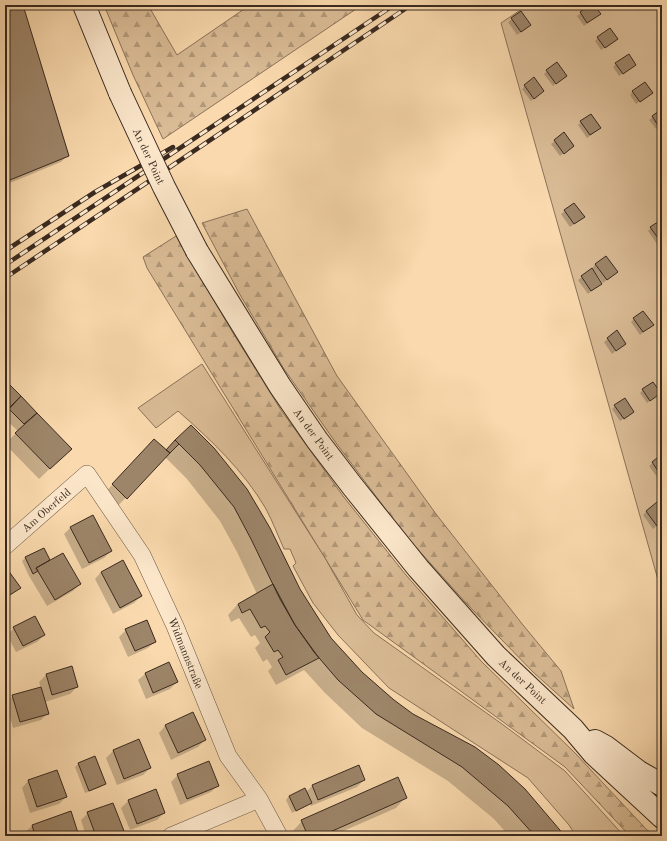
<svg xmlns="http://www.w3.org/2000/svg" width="667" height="841" viewBox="0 0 667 841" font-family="'Old Standard TT',serif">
  <defs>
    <pattern id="forest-firs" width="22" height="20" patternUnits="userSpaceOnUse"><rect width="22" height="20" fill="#d9bb95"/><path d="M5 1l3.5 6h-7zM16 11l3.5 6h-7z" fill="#b19879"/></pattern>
  </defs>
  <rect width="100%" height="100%" fill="#f9d9ad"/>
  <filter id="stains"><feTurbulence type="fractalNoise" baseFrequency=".005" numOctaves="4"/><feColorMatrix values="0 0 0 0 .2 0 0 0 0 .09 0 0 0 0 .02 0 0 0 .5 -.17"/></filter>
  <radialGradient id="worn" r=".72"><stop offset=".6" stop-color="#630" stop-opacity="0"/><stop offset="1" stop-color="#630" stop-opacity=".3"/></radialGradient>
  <path fill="url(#forest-firs)" stroke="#8a725a" d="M 104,5 L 148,5 L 177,55 L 250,5 L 362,5 L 163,139 L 133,75 Z
    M 247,209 L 337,376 L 436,514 L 523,625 L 561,671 L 574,709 L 533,672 L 467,604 L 405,535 L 336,443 L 284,369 L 239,293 L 202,223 Z
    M 176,236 L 233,333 L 281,410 L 343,496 L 406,575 L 481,661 L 575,753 L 647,830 L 656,836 L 630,836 L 565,767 L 363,620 L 147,268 L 143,257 Z"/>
  <path fill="#d9bb95" stroke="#8a725a" d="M 528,5 L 662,5 L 662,594 L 501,23 Z
    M 202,364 L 325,558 L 357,615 L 374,633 L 502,724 L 565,771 L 624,836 L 576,836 L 569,825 L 528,778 L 389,688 L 338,635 L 313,603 L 293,566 L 296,563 L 290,549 L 284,549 C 278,536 273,522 266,509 C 244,471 210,439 178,411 L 156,428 L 138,408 Z"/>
  <path fill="#0003" d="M 5,5 L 22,5 L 68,155 L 61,162 L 5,185 Z
    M 592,5 L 599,14 L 584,26 L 577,16 Z
    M 521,12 L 527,28 L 517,35 L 508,22 Z
    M 598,38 L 613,42 L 601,50 L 595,41 Z
    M 616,64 L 631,68 L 619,76 L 613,67 Z
    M 547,71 L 565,76 L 553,86 L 544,74 Z
    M 525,86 L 543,91 L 531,101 L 522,89 Z
    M 633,91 L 648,96 L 636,104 L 630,95 Z
    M 662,110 L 662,125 L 656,129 L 649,120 Z
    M 581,122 L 596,131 L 587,138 L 578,125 Z
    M 564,134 L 569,149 L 560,156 L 551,144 Z
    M 574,204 L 580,220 L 570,227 L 561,214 Z
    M 662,223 L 662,240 L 657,244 L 648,231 L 651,228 Z
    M 596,264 L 617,272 L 603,283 L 592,268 Z
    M 592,270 L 601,283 L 588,294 L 578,280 Z
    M 634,319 L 652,325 L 640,335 L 631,322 Z
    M 617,332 L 625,344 L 612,354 L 604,342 Z
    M 5,381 L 35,413 L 32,415 L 60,459 L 39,479 L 5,444 L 18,431 L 5,419 Z
    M 643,390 L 656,396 L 647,403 L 640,393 Z
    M 615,406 L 629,415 L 620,421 L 612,409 Z
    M 191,426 L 299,589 L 331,639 L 362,673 L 393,701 L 564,836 L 509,836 L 494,819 L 448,781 L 362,728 L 325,693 L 304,670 L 276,685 L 268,671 L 272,667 L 267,659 L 263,662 L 255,648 L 260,643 L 255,635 L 251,637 L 239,618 L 231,622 L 228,615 L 238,604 L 257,594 L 237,552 L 220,521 L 187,479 L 165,457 L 113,511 L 99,499 L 141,454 L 165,451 Z
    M 662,456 L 662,473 L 657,477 L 649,466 Z
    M 662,511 L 662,522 L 653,529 L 643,515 L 646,512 Z
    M 71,527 L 111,551 L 104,558 L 82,569 L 64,534 Z
    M 662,530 L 662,541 L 657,534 Z
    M 43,549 L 49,562 L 80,584 L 73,591 L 47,606 L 29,576 L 22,561 L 25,558 Z
    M 5,567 L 19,588 L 5,600 Z
    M 101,572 L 141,596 L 134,603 L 113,614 L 95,579 Z
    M 14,628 L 44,635 L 37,642 L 16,652 L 7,635 Z
    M 126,630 L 155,642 L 148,648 L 128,657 L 119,637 Z
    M 169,664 L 177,682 L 170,689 L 146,699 L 138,680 L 145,674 Z
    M 71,667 L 77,687 L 70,694 L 45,702 L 48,713 L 41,720 L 13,728 L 6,702 L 13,696 L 41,688 L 39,682 L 46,675 Z
    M 165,726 L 205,740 L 198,747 L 171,760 L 159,733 Z
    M 139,741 L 150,768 L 143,775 L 117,785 L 106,758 L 113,751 Z
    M 94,758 L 104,784 L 101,787 L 85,793 L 75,767 L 78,764 Z
    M 359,767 L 364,780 L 357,787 L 311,806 L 310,804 L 292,813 L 286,800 L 289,796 L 306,792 L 312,786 Z
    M 178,775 L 218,785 L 211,792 L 180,805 L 171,782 Z
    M 28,781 L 66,797 L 59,804 L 30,813 L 22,788 Z
    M 155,791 L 164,813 L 157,820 L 130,830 L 121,808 L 128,801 Z
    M 406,797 L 396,808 L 332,836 L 294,836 L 292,832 L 302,821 Z
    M 88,813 L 123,831 L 118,836 L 86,836 L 81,820 Z
    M 32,826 L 78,836 L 27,836 L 25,832 Z"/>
  <path fill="#9d8569" stroke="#3a2a1f" d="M 5,5 L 23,5 L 69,156 L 5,182 Z
    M 590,5 L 594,5 L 601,14 L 587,23 L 580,12 Z
    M 521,11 L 531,25 L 521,32 L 511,18 Z
    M 610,28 L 618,39 L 605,48 L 597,37 Z
    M 629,54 L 636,65 L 623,74 L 615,63 Z
    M 557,62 L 567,76 L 556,84 L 546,70 Z
    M 534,77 L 544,91 L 534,99 L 524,85 Z
    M 645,82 L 653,93 L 640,102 L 632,91 Z
    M 662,109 L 662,125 L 659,127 L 652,116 Z
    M 591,114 L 601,128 L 590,135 L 580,121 Z
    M 564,132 L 574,146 L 564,154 L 554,140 Z
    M 574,203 L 585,217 L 574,224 L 564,210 Z
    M 661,220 L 662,222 L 662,240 L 660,241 L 650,227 Z
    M 606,256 L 618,272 L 607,280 L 595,264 Z
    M 592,268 L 602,284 L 591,291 L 581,276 Z
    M 643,311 L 654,325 L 643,332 L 633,318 Z
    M 617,330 L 626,344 L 616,351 L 607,338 Z
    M 5,380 L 21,396 L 5,412 Z
    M 653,382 L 661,393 L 650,401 L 642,389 Z
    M 21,396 L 37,413 L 24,424 L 9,409 Z
    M 625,398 L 634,412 L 624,419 L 614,405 Z
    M 37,413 L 72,449 L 50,469 L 15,433 Z
    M 191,425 L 214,448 L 247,489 L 270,528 L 300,589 L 331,638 L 362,672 L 394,700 L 413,714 L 475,747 L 499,765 L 525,789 L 565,836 L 535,836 L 508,806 L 462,767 L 376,714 L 338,680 L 314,652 L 295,625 L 280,599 L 251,539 L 234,507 L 200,465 L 175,440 Z
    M 154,439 L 170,453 L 127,499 L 112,484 Z
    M 175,440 L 179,444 L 170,453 L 166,450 Z
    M 662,454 L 662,473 L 660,474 L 652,462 Z
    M 657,502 L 662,509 L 662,523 L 657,526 L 646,511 Z
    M 93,515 L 112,551 L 89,563 L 70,527 Z
    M 44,548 L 50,560 L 36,568 L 38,571 L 33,574 L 25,557 Z
    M 63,553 L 81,584 L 55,600 L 36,568 Z
    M 123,560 L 142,596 L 120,608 L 101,572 Z
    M 5,566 L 21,588 L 5,598 Z
    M 273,584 L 295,625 L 319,658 L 286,675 L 278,660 L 283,657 L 278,650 L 274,652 L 265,637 L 270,632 L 265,626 L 261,628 L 250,609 L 242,613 L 238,604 Z
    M 35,616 L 45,635 L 23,646 L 13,627 Z
    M 147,620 L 156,642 L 135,651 L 125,629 Z
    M 169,662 L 178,682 L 153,693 L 145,673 Z
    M 72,666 L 78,687 L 52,695 L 46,674 Z
    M 41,687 L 49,714 L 20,722 L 12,695 Z
    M 193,712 L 206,740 L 178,753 L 165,725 Z
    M 139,739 L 151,768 L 124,779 L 113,750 Z
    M 95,756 L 106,784 L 89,791 L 78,763 Z
    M 209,761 L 219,786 L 187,799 L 177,774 Z
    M 359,765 L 365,780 L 318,800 L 312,785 Z
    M 57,770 L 67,797 L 37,807 L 28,780 Z
    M 398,777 L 407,798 L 321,836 L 308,836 L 301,820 Z
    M 305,788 L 312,803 L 296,811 L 289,796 Z
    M 156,789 L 165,813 L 137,824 L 128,800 Z
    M 113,803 L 124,831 L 111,836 L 96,836 L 87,812 Z
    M 71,811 L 79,836 L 35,836 L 32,825 Z"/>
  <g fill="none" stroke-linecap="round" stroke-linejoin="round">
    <defs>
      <path id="street" d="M 5,546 L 87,474 L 142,555 L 175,626 L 228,756 L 259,799 L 279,836
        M 171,836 L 259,799"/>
      <path id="secondary" d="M 84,5 L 120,93
        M 197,251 L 280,386 L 317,440 L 353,487 L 418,568 L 496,656 L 573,729 L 594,754 L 662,817
        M 595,741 L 606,747 L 639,772 L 662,785"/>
    </defs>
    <use href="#street" stroke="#6a5642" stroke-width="18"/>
    <use href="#secondary" stroke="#3a2a1f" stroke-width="24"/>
    <use href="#street" stroke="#fbe6ca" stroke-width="17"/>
    <use href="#secondary" stroke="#fbe6ca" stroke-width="22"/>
    <defs>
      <path id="rail" d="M 5,251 L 95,192 L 173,147
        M 5,265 L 394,5
        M 5,278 L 411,5"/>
    </defs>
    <use href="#rail" stroke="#3a2a1f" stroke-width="4.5"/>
    <use href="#rail" stroke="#fbe6ca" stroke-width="3" stroke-dasharray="9" stroke-linecap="butt"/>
    <defs>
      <path id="secondary-bridge" d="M 120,93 L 164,187 L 197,251"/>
    </defs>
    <use href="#secondary-bridge" stroke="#3a2a1f" stroke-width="24" stroke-linecap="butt"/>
    <use href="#secondary-bridge" stroke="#fbe6ca" stroke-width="22"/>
  </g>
  <g text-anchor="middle" stroke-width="3" stroke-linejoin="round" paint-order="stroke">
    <g font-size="11" fill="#3a2a1f" stroke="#fbe6ca">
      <text transform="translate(149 156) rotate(65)" y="4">An der Point</text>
      <text transform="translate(314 434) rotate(54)" y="4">An der Point</text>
      <text transform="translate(46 510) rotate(-41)" y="4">Am Oberfeld</text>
      <text transform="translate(186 653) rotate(68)" y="4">Widmannstraße</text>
      <text transform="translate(523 681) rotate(43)" y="4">An der Point</text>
    </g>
  </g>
  <rect width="667" height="841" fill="none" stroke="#f9d9ad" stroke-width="20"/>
  <rect x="6" y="6" width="655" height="829" fill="none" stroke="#3a2a1f" stroke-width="2"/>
  <rect x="10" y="10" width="647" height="821" fill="none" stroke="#3a2a1f"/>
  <rect width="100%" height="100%" filter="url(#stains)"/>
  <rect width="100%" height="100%" fill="url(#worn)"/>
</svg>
